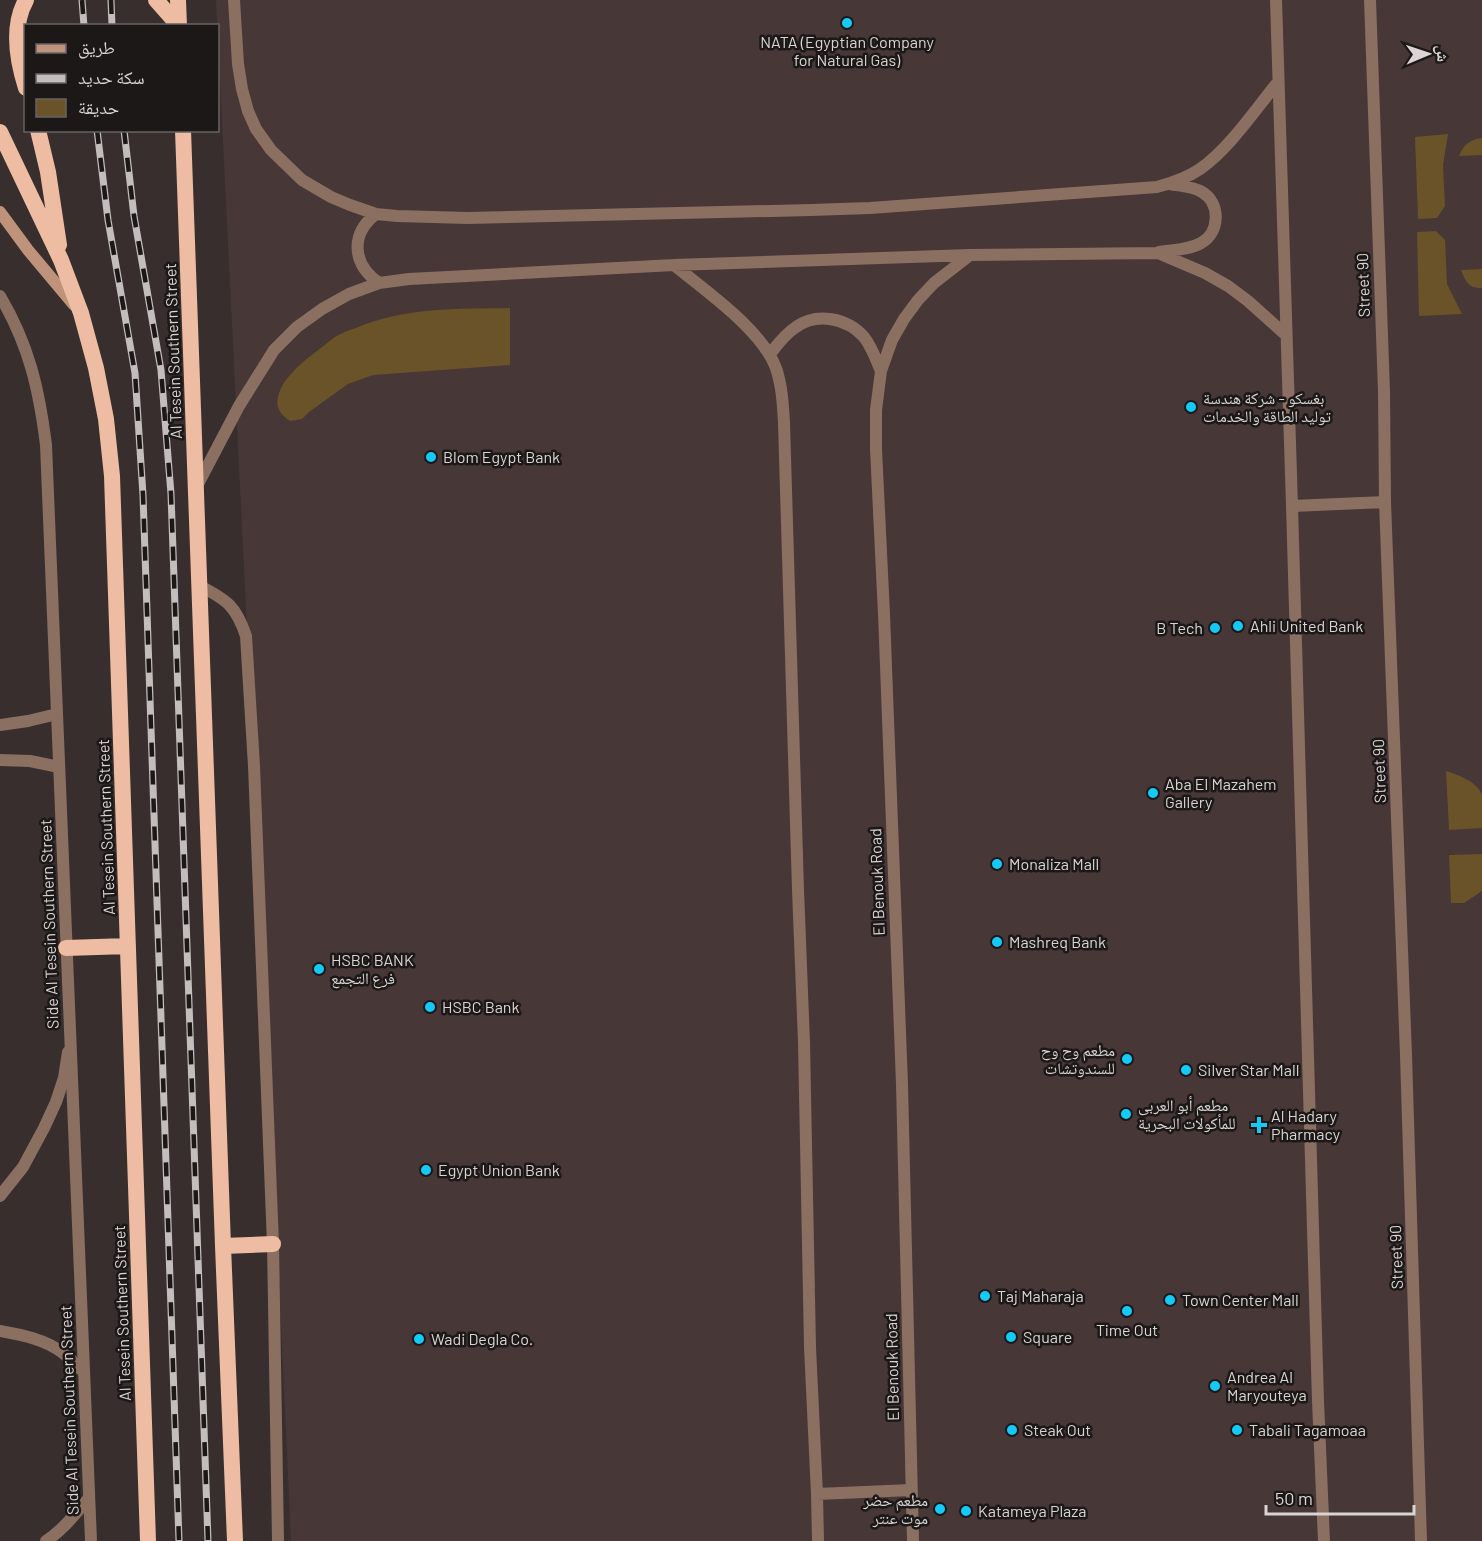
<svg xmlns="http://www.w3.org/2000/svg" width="1482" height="1541" viewBox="0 0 1482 1541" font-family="Barlow,'Noto Naskh Arabic',sans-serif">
  <rect width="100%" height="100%" fill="#382e2e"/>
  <path fill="#473737" d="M 216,0 L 1482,0 L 1482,1541 L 291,1541 L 276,1216 Z"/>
  <path fill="#6a5229" d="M 1448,134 L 1443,165 L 1445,206 L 1437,218 L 1418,219 L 1415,137 Z
    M 1482,138 L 1482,155 L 1459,156 C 1464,144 1469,140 1482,138 Z
    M 1436,231 L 1445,240 L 1447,284 L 1462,314 L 1419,316 L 1417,232 Z
    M 1482,269 L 1482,288 C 1468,288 1466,282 1461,270 Z
    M 510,308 L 510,365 L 373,375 L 348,384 L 309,412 L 302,419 L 290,421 C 276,412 274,402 282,386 C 289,374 302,362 313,354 C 321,348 328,342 335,337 C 341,333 349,330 356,328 C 404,307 458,309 510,308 Z
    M 1446,771 C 1458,775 1477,781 1482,795 C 1482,800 1482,821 1482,828 L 1449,830 Z
    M 1482,854 L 1482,891 L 1464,903 L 1451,903 L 1449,855 Z"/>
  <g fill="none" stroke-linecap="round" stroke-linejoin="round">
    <path stroke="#8b6f61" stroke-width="12" d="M 0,725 L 28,721 L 57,714
      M 0,760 L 30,761 L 59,767
      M 0,1196 L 23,1167 L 44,1128 L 56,1102 L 64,1078 L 68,1052
      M 0,1331 C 22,1335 45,1339 63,1353 C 70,1358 77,1366 84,1372
      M 46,1541 C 63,1530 76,1513 89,1498"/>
    <path stroke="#8b6f61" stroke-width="12" d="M 234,0 L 238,64 L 242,89 L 248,111 L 256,129 L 271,150 L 302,180 L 331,197 L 350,205 L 376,214 L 397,216 L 468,218 L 811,210 L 870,208 L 1157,187 C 1172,183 1187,178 1200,169 C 1229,149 1255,110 1278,82
      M 1276,0 L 1292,506 L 1318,1401 L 1324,1541
      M 1370,0 L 1384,391 L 1385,502 L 1406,1055 L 1421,1541
      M 376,214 C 350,234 352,264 379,283
      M 1159,252 C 1172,250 1189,250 1201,243 C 1220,233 1221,203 1202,192 C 1193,186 1180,186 1170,184
      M 674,265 C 706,291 762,330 776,368 C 782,386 783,405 784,423 L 798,890 L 804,1042 L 810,1347 L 817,1494 L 818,1541
      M 0,296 C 29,345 39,389 46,445 L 91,1541
      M 770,354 C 777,345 785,334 796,327 C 817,312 847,318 864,337 C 872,347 876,360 881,371
      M 197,486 L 239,406 L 274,350 L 297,327 L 322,309 L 349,294 L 379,283 L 409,279 L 674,265 L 970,255 L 1158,253 L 1205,273 L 1228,286 L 1248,301 L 1286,335
      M 1292,506 L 1385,502
      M 200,586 C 227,600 236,606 246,636 L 254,766 L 273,1244 L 278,1541
      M 817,1494 L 911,1490
      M 913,1541 L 902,1084 L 884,614 L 876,449 L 876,410 L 881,371 L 892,340 L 904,319 L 918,300 L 934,283 L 970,255"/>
    <path stroke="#be927b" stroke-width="12" d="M 0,212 L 28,250 L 74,305"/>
    <path stroke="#eebca3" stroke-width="16" d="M 156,0 L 179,26
      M 178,0 L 179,26
      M 26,88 C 17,60 11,27 26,0
      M 38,130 L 48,172 L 59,245
      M 183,130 L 223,1246 L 235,1541
      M 0,132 L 61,260 L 81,313 L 96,368 L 106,419 L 112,476 L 148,1541
      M 66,948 L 128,946
      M 223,1246 L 273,1244"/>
    <defs>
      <path id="rail" d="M 82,0 L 84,26
        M 111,0 L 112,26
        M 97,130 L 108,220 L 135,373 L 143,495 L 179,1541
        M 124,130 L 134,216 L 161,370 L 171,494 L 208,1541"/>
    </defs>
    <use href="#rail" stroke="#c4bdbd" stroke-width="7"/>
    <use href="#rail" stroke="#1c1818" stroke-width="4.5" stroke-dasharray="14" stroke-linecap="butt"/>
  </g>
  <g fill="#13cafb" stroke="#1c1818" stroke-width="2">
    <circle cx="847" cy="23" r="6"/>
    <circle cx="1191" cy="407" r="6"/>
    <circle cx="431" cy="457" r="6"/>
    <circle cx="1238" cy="626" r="6"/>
    <circle cx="1215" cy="628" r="6"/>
    <circle cx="1153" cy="793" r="6"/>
    <circle cx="997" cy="864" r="6"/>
    <circle cx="997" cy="942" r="6"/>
    <circle cx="319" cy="969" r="6"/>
    <circle cx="430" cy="1007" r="6"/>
    <circle cx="1127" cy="1059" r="6"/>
    <circle cx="1186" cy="1070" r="6"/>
    <circle cx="1126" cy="1114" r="6"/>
    <path d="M1256 1116h6v6h6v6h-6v6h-6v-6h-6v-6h6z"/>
    <circle cx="426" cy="1170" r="6"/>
    <circle cx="985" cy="1296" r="6"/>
    <circle cx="1170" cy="1300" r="6"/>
    <circle cx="1127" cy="1311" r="6"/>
    <circle cx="1011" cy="1337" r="6"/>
    <circle cx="419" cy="1339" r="6"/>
    <circle cx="1215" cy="1386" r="6"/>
    <circle cx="1012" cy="1430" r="6"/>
    <circle cx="1237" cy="1430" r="6"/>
    <circle cx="940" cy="1509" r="6"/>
    <circle cx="966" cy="1511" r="6"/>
  </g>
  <g text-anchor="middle" stroke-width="5" stroke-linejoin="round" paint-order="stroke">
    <g font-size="16" fill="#dad4d4" stroke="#1c1818" text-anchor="start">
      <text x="847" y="48" text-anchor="middle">NATA (Egyptian Company<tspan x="847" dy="18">for Natural Gas)</tspan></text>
      <text x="1203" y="404">بغسكو - شركة هندسة<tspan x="1203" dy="18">توليد الطاقة والخدمات</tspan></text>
      <text x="443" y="463">Blom Egypt Bank</text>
      <text x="1250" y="632">Ahli United Bank</text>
      <text x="1203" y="634" text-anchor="end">B Tech</text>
      <text x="1165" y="790">Aba El Mazahem<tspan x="1165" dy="18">Gallery</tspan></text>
      <text x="1009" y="870">Monaliza Mall</text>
      <text x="1009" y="948">Mashreq Bank</text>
      <text x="331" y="966">HSBC BANK<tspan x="331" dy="18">فرع التجمع</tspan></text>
      <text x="442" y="1013">HSBC Bank</text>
      <text x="1115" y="1056" text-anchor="end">مطعم وح وح<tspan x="1115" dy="18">للسندوتشات</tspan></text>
      <text x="1198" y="1076">Silver Star Mall</text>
      <text x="1138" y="1111">مطعم أبو العربى<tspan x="1138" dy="18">للمأكولات البحرية</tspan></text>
      <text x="1271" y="1122">Al Hadary<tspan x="1271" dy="18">Pharmacy</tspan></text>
      <text x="438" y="1176">Egypt Union Bank</text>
      <text x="997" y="1302">Taj Maharaja</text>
      <text x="1182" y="1306">Town Center Mall</text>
      <text x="1127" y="1336" text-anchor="middle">Time Out</text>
      <text x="1023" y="1343">Square</text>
      <text x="431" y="1345">Wadi Degla Co.</text>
      <text x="1227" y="1383">Andrea Al<tspan x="1227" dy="18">Maryouteya</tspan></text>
      <text x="1024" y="1436">Steak Out</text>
      <text x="1249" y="1436">Tabali Tagamoaa</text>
      <text x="928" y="1506" text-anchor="end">مطعم حضر<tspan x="928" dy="18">موت عنتر</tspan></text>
      <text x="978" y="1517">Katameya Plaza</text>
    </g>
    <g font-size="16" fill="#dad4d4" stroke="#1c1818">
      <text transform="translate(1363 285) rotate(-92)" y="6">Street 90</text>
      <text transform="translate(173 351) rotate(-92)" y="6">Al Tesein Southern Street</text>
      <text transform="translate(1379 771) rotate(-92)" y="6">Street 90</text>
      <text transform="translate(106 827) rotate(-92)" y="6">Al Tesein Southern Street</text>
      <text transform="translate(877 882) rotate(-92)" y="6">El Benouk Road</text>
      <text transform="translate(49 924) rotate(-92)" y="6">Side Al Tesein Southern Street</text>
      <text transform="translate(1396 1257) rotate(-92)" y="6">Street 90</text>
      <text transform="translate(122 1313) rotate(-92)" y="6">Al Tesein Southern Street</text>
      <text transform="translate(892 1367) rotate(-91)" y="6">El Benouk Road</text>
      <text transform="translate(69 1410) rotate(-92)" y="6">Side Al Tesein Southern Street</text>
    </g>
  </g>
  <rect x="24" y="24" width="195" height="108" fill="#1c1818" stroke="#686363" stroke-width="1.5"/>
  <rect x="36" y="44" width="30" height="9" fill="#be927b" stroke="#686363" stroke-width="1.5"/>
  <text x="78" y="54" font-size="18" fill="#dad4d4">طريق</text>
  <rect x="36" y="74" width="30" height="9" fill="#c4bdbd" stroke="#686363" stroke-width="1.5"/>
  <text x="78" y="84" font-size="18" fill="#dad4d4">سكة حديد</text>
  <rect x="36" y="99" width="30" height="18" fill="#6a5229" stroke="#686363" stroke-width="1.5"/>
  <text x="78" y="114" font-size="18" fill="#dad4d4">حديقة</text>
  <g transform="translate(1428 54) rotate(88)" stroke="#1c1818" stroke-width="4.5" paint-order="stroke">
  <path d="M0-4.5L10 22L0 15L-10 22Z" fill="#dad4d4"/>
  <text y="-9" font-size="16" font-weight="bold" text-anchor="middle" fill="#dad4d4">ش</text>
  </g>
  <path d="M1266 1505v9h148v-9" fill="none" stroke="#dad4d4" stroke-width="3"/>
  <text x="1275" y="1505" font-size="18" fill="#dad4d4" stroke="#1c1818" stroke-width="4.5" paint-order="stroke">50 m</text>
</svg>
